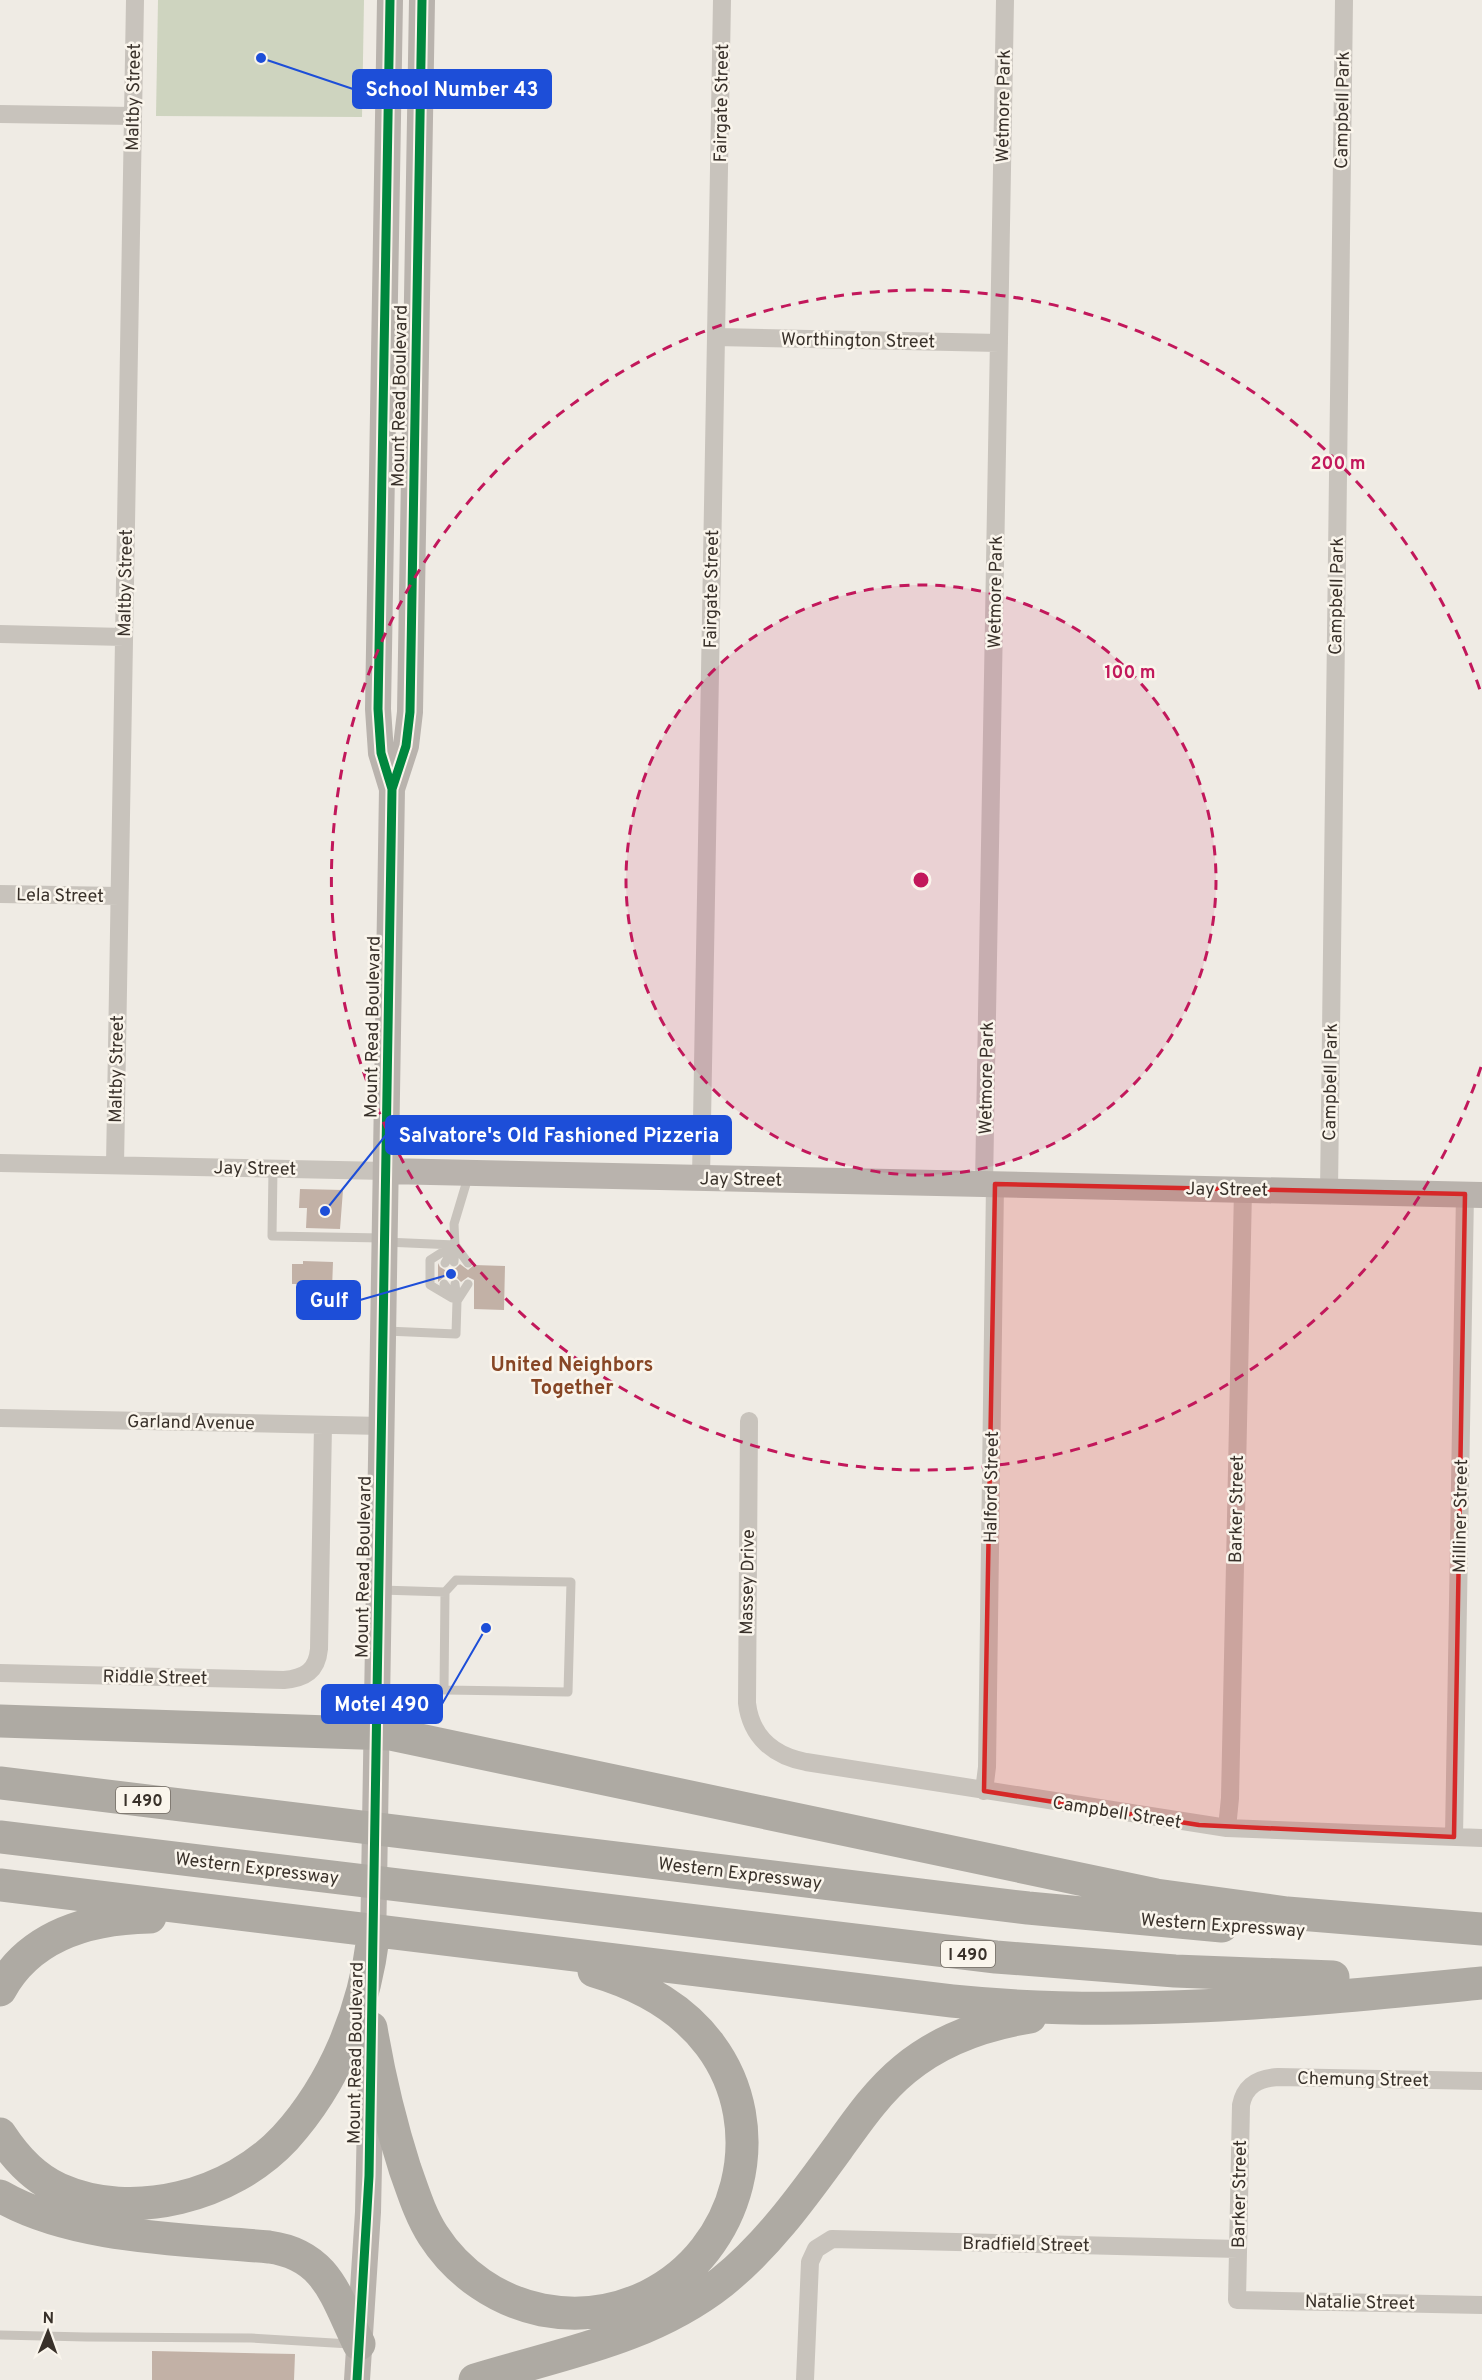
<svg xmlns="http://www.w3.org/2000/svg" width="1482" height="2380" viewBox="0 0 1482 2380" font-family="Overpass,sans-serif">
  <rect width="100%" height="100%" fill="#efebe4"/>
  <path fill="#ced4bf" d="M 158,0 L 364,0 L 362,117 L 156,116 Z"/>
  <path fill="#c2b1a6" d="M 300,1189 L 343,1190 L 340,1229 L 306,1228 L 307,1208 L 299,1208 Z
    M 303,1261 L 333,1262 L 332,1289 L 302,1288 L 303,1284 L 292,1284 L 292,1264 L 303,1264 Z
    M 438,1263 L 440,1267 L 445,1270 L 456,1268 L 460,1264 L 468,1270 L 474,1265 L 505,1266 L 504,1310 L 474,1309 L 474,1280 L 468,1277 L 461,1282 L 457,1278 L 450,1280 L 444,1277 L 438,1282 Z
    M 152,2351 L 295,2354 L 294,2380 L 152,2380 Z"/>
  <g fill="none" stroke-linecap="round" stroke-linejoin="round">
    <path stroke="#c8c3bc" stroke-width="9" d="M 273,1169 L 272,1236 L 382,1238
      M 385,1242 L 455,1245
      M 452,1246 L 430,1260 L 430,1285 L 452,1298
      M 454,1262 L 455,1245 L 468,1263
      M 445,1263 L 455,1245 L 454,1224 L 469,1174
      M 455,1284 L 457,1301 L 468,1284
      M 386,1331 L 456,1334 L 457,1301 L 444,1284
      M 380,1689 L 568,1692 L 571,1582 L 456,1580 L 445,1592 L 381,1590
      M 444,1689 L 445,1592
      M 0,2335 L 86,2337 L 251,2338 L 350,2344"/>
    <path stroke="#c8c3bc" stroke-width="18" d="M 0,114 L 133,116
      M 716,337 L 999,343
      M 0,634 L 124,637
      M 0,894 L 119,896
      M 0,1163 L 386,1171
      M 115,1165 L 135,0
      M 701,1178 L 722,0
      M 984,1184 L 1005,0
      M 1329,1191 L 1344,0
      M 0,1418 L 382,1426
      M 749,1421 L 747,1703 C 751,1737 774,1756 806,1762 L 1227,1828 L 1482,1838
      M 0,1673 L 284,1680 C 305,1678 317,1671 319,1649 L 323,1425
      M 984,1791 L 987,1767 L 995,1184
      M 1227,1828 L 1230,1798 L 1243,1190
      M 1454,1837 L 1465,1194
      M 1482,2081 L 1278,2077 C 1259,2078 1245,2085 1241,2105 L 1237,2300 L 1482,2305
      M 805,2380 L 810,2262 L 816,2249 L 832,2239 L 1238,2249"/>
    <path stroke="#b9b3ad" stroke-width="26" d="M 390,0 L 378,709 L 381,753 L 392,789
      M 386,1171 L 1482,1195
      M 373,1947 L 392,789 L 406,746 L 410,712 L 422,0
      M 357,2380 L 368,2212 L 371,2071"/>
    <path stroke="#aeaaa3" stroke-width="33" d="M 0,1721 L 391,1734 L 1156,1895 L 1287,1913 L 1482,1929
      M 0,1783 L 1028,1908 L 1222,1926
      M 0,1837 L 996,1957 L 1175,1971 L 1333,1977
      M 0,1885 L 952,2001 C 1129,2019 1306,2000 1482,1983
      M 0,1990 C 30,1935 91,1918 150,1917
      M 371,2028 C 379,2076 390,2122 405,2169 C 413,2191 420,2215 433,2235 C 458,2274 498,2301 542,2310 C 579,2317 615,2312 648,2296 C 740,2251 772,2128 710,2045 C 682,2007 638,1984 594,1971
      M 0,2134 C 15,2157 34,2178 59,2189 C 133,2222 231,2196 285,2138 C 335,2083 364,2010 373,1938
      M 0,2196 C 74,2239 184,2239 269,2247 C 328,2255 336,2298 359,2344
      M 475,2380 C 560,2354 650,2339 722,2282 C 769,2244 803,2196 838,2148 C 858,2120 878,2091 905,2069 C 940,2040 986,2024 1030,2017"/>
    <defs>
      <path id="cycleway" d="M 390,0 L 378,709 L 381,753 L 392,789
        M 357,2380 L 369,2176 L 392,789 L 406,746 L 410,712 L 422,0"/>
    </defs>
    <use href="#cycleway" stroke="#faf5ec" stroke-width="13"/>
    <use href="#cycleway" stroke="#00873e" stroke-width="9"/>
  </g>
  <path fill="#d62828" fill-opacity="0.2" stroke="#d62828" stroke-width="4.5" stroke-linejoin="round" d="M 995,1184 L 1465,1194 L 1454,1837 L 1199,1825 L 984,1791 Z"/>
  <circle cx="921" cy="880" r="295" fill="#c2185b" fill-opacity=".12"/>
  <g fill="none" stroke="#c2185b" stroke-width="3" stroke-dasharray="10 8">
    <circle cx="921" cy="880" r="295"/>
    <path d="M1481 1067A590 590 0 1 1 1481 693"/>
  </g>
  <g text-anchor="middle" stroke-width="5" stroke-linejoin="round" paint-order="stroke">
    <g fill="#faf5ec" stroke="#736c64" stroke-width="1.5">
      <rect x="116" y="1787" width="54" height="26" rx="4.5"/>
      <rect x="941" y="1941" width="54" height="26" rx="4.5"/>
    </g>
    <g font-size="16" font-weight="bold" fill="#39312a">
      <text x="143" y="1806">I 490</text>
      <text x="968" y="1960">I 490</text>
    </g>
    <g font-size="18" fill="#39312a" stroke="#faf5ec">
      <text transform="translate(133 97) rotate(-89)" y="6">Maltby Street</text>
      <text transform="translate(721 103) rotate(-89)" y="6">Fairgate Street</text>
      <text transform="translate(1003 106) rotate(-89)" y="6">Wetmore Park</text>
      <text transform="translate(1342 110) rotate(-89)" y="6">Campbell Park</text>
      <text transform="translate(858 340) rotate(1)" y="6">Worthington Street</text>
      <text transform="translate(399 396) rotate(-89)" y="6">Mount Read Boulevard</text>
      <text transform="translate(125 583) rotate(-89)" y="6">Maltby Street</text>
      <text transform="translate(711 589) rotate(-89)" y="6">Fairgate Street</text>
      <text transform="translate(995 592) rotate(-89)" y="6">Wetmore Park</text>
      <text transform="translate(1336 596) rotate(-89)" y="6">Campbell Park</text>
      <text transform="translate(60 895) rotate(1)" y="6">Lela Street</text>
      <text transform="translate(372 1027) rotate(-89)" y="6">Mount Read Boulevard</text>
      <text transform="translate(116 1069) rotate(-89)" y="6">Maltby Street</text>
      <text transform="translate(986 1078) rotate(-89)" y="6">Wetmore Park</text>
      <text transform="translate(1330 1082) rotate(-89)" y="6">Campbell Park</text>
      <text transform="translate(255 1168) rotate(1)" y="6">Jay Street</text>
      <text transform="translate(741 1179) rotate(1)" y="6">Jay Street</text>
      <text transform="translate(1227 1189) rotate(1)" y="6">Jay Street</text>
      <text transform="translate(191 1422) rotate(1)" y="6">Garland Avenue</text>
      <text transform="translate(991 1487) rotate(-89)" y="6">Halford Street</text>
      <text transform="translate(1236 1509) rotate(-89)" y="6">Barker Street</text>
      <text transform="translate(1460 1516) rotate(-89)" y="6">Milliner Street</text>
      <text transform="translate(363 1567) rotate(-89)" y="6">Mount Read Boulevard</text>
      <text transform="translate(747 1582) rotate(-89)" y="6">Massey Drive</text>
      <text transform="translate(155 1677) rotate(1)" y="6">Riddle Street</text>
      <text transform="translate(1117 1812) rotate(9)" y="6">Campbell Street</text>
      <text transform="translate(257 1868) rotate(7)" y="6">Western Expressway</text>
      <text transform="translate(740 1873) rotate(7)" y="6">Western Expressway</text>
      <text transform="translate(1223 1925) rotate(4)" y="6">Western Expressway</text>
      <text transform="translate(355 2053) rotate(-89)" y="6">Mount Read Boulevard</text>
      <text transform="translate(1363 2079) rotate(1)" y="6">Chemung Street</text>
      <text transform="translate(1239 2194) rotate(-89)" y="6">Barker Street</text>
      <text transform="translate(1026 2244) rotate(1)" y="6">Bradfield Street</text>
      <text transform="translate(1360 2302) rotate(1)" y="6">Natalie Street</text>
    </g>
    <g font-size="20" font-weight="bold" fill="#874625" stroke="#faf5ec">
      <text x="572" y="1371">United Neighbors<tspan x="572" dy="23">Together</tspan></text>
    </g>
  </g>
  <circle cx="921" cy="880" r="9" fill="#c2185b" stroke="#faf5ec" stroke-width="3"/>
  <g font-size="18" text-anchor="middle" font-weight="bold" fill="#c2185b" stroke="#faf5ec" stroke-width="5" stroke-linejoin="round" paint-order="stroke">
    <text x="1338" y="469">200 m</text>
    <text x="1130" y="678">100 m</text>
  </g>
  <path fill="none" stroke="#1d4ed8" stroke-width="2" d="M261 58L353 89M325 1211L386 1135M451 1274L360 1300M486 1628L442 1704"/>
  <g fill="#1d4ed8" stroke="#faf5ec" stroke-width="2">
    <circle cx="261" cy="58" r="6"/>
    <circle cx="325" cy="1211" r="6"/>
    <circle cx="451" cy="1274" r="6"/>
    <circle cx="486" cy="1628" r="6"/>
  </g>
  <g fill="#1d4ed8" stroke="#1d4ed8" stroke-width="2">
    <rect x="353" y="70" width="198" height="38" rx="6"/>
    <rect x="386" y="1116" width="345" height="38" rx="6"/>
    <rect x="297" y="1281" width="63" height="38" rx="6"/>
    <rect x="322" y="1685" width="120" height="38" rx="6"/>
  </g>
  <g font-size="20" text-anchor="middle" font-weight="bold" fill="#fff">
    <text x="452" y="96">School Number 43</text>
    <text x="559" y="1142">Salvatore's Old Fashioned Pizzeria</text>
    <text x="329" y="1307">Gulf</text>
    <text x="382" y="1711">Motel 490</text>
  </g>
  <g transform="translate(48 2332) rotate(1)" stroke="#faf5ec" stroke-width="4.5" paint-order="stroke">
  <path d="M0-4.5L10 22L0 15L-10 22Z" fill="#39312a"/>
  <text y="-9" font-size="16" font-weight="bold" text-anchor="middle" fill="#39312a">N</text>
  </g>
</svg>
